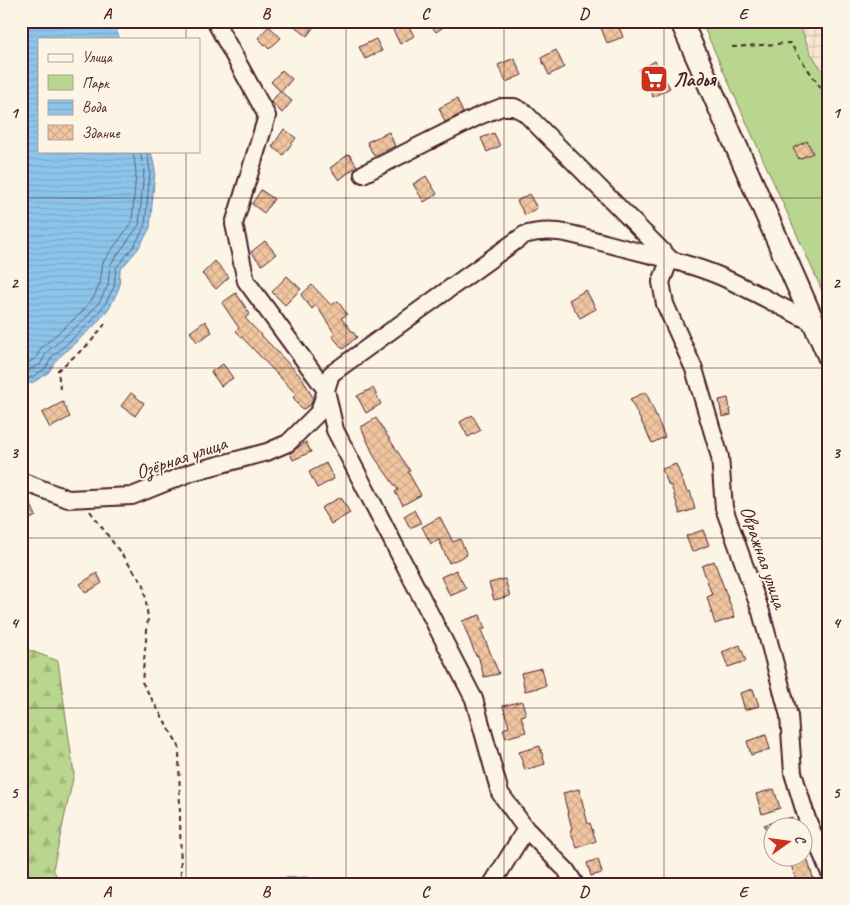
<svg xmlns="http://www.w3.org/2000/svg" width="850" height="905" viewBox="0 0 850 905" font-family="Caveat,sans-serif">
  <defs>
    <pattern id="industrial-grid" width="8" height="8" patternUnits="userSpaceOnUse" patternTransform="scale(1.25)"><rect width="8" height="8" fill="#f8e7d0"/><path d="M0 4h8M4 0v8" fill="none" stroke="#d6c6b3"/></pattern>
    <pattern id="forest-firs" width="22" height="20" patternUnits="userSpaceOnUse" patternTransform="scale(1.25)"><rect width="22" height="20" fill="#b8d68e"/><path d="M5 1l3.5 6h-7zM16 11l3.5 6h-7z" fill="#a0b77b"/></pattern>
    <pattern id="water-rules" width="6" height="5" patternUnits="userSpaceOnUse" patternTransform="scale(1.25)"><rect width="6" height="5" fill="#8cc5eb"/><path d="M0 2.5h6" fill="none" stroke="#7aa9ca"/></pattern>
    <pattern id="building-cross-hatch" width="8" height="8" patternUnits="userSpaceOnUse" patternTransform="scale(1.25)"><rect width="8" height="8" fill="#f0c6a0"/><path d="M0 0l8 8M0 8l8-8" fill="none" stroke="#cfaa8a"/></pattern>
  </defs>
  <rect width="100%" height="100%" fill="#fcf5e5"/>
  <filter id="ink" filterUnits="userSpaceOnUse"><feTurbulence type="fractalNoise" baseFrequency=".02" numOctaves="2"/><feDisplacementMap in="SourceGraphic" scale="10" xChannelSelector="R" yChannelSelector="G"/><feConvolveMatrix kernelMatrix="1 2 1 2 8 2 1 2 1" color-interpolation-filters="sRGB"/></filter>
  <g filter="url(#ink)">
    <path fill="url(#industrial-grid)" d="M 798,21 L 829,21 L 829,80 L 811,54 Z"/>
    <path fill="#b8d68e" stroke="#817a5c" d="M 701,21 L 798,21 L 811,54 L 829,80 L 829,306 Z"/>
    <path fill="url(#forest-firs)" stroke="#817a5c" d="M 21,647 L 58,661 L 74,774 L 53,869 L 61,884 L 21,884 Z"/>
    <path fill="url(#water-rules)" stroke="#72839e" d="M 21,21 L 112,21 L 120,39 L 39,39 L 39,151 L 151,151 L 155,170 L 150,228 L 138,249 L 120,270 L 119,288 L 110,307 L 95,325 L 56,360 L 49,372 L 34,382 L 21,385 Z
      M 307,877 L 312,884 L 269,884 L 280,878 Z"/>
    <g fill="none" stroke-linecap="round" stroke-linejoin="round">
      <path stroke="#646178" stroke-width="1" d="M 21,366 L 35,359 L 42,347 L 81,313 L 94,297 L 100,283 L 103,262 L 132,222 L 136,172 L 133,151
        M 21,373 L 40,365 L 47,352 L 86,318 L 100,301 L 108,285 L 110,265 L 139,225 L 144,171 L 140,151
        M 21,380 L 32,377 L 45,369 L 52,357 L 91,322 L 105,304 L 114,287 L 116,268 L 134,246 L 145,226 L 150,171 L 147,151"/>
    </g>
    <path fill="url(#building-cross-hatch)" stroke="#4a1f2b" d="M 288,21 L 318,21 L 307,36 Z
      M 428,21 L 452,21 L 436,32 Z
      M 617,22 L 623,37 L 607,43 L 601,28 Z
      M 407,23 L 414,36 L 400,44 L 393,30 Z
      M 269,26 L 281,38 L 269,49 L 258,38 Z
      M 376,39 L 382,51 L 365,59 L 359,47 Z
      M 556,50 L 564,67 L 549,75 L 541,58 Z
      M 514,58 L 522,75 L 506,82 L 498,65 Z
      M 655,61 L 670,88 L 653,97 L 639,70 Z
      M 282,70 L 292,79 L 281,92 L 271,82 Z
      M 280,91 L 292,101 L 282,113 L 271,102 Z
      M 457,99 L 463,113 L 445,122 L 439,108 Z
      M 284,129 L 296,138 L 283,155 L 272,147 Z
      M 389,132 L 395,146 L 374,156 L 367,142 Z
      M 494,133 L 500,146 L 487,152 L 481,138 Z
      M 807,141 L 813,153 L 799,159 L 793,148 Z
      M 349,154 L 357,166 L 339,180 L 330,168 Z
      M 426,176 L 437,194 L 424,202 L 413,184 Z
      M 261,190 L 274,199 L 264,213 L 252,204 Z
      M 529,194 L 537,208 L 525,215 L 517,201 Z
      M 265,241 L 276,254 L 262,265 L 251,252 Z
      M 215,261 L 229,277 L 216,289 L 202,274 Z
      M 287,276 L 301,289 L 285,305 L 272,292 Z
      M 312,285 L 331,305 L 338,301 L 347,315 L 341,318 L 357,337 L 343,349 L 332,336 L 335,334 L 316,305 L 312,309 L 301,295 Z
      M 586,290 L 596,309 L 580,318 L 569,300 Z
      M 236,293 L 250,314 L 245,318 L 303,379 L 313,398 L 311,404 L 302,410 L 293,397 L 297,395 L 236,331 L 239,328 L 222,303 Z
      M 205,321 L 212,332 L 197,342 L 190,332 Z
      M 223,364 L 233,378 L 221,386 L 211,372 Z
      M 373,388 L 381,404 L 366,413 L 357,396 Z
      M 646,392 L 665,437 L 652,443 L 630,399 Z
      M 131,393 L 144,403 L 135,416 L 121,406 Z
      M 728,398 L 731,415 L 722,417 L 719,400 Z
      M 63,402 L 70,417 L 50,428 L 42,413 Z
      M 472,415 L 481,430 L 468,437 L 460,422 Z
      M 376,418 L 410,471 L 408,472 L 421,495 L 403,505 L 395,492 L 398,490 L 375,458 L 361,427 Z
      M 306,442 L 311,452 L 293,460 L 290,453 Z
      M 326,463 L 334,479 L 317,488 L 309,472 Z
      M 676,464 L 687,492 L 690,491 L 695,509 L 680,514 L 671,485 L 669,486 L 662,469 Z
      M 21,492 L 26,494 L 36,516 L 21,523 Z
      M 341,497 L 350,513 L 331,524 L 321,508 Z
      M 414,510 L 421,523 L 410,528 L 404,516 Z
      M 440,517 L 453,542 L 460,539 L 467,555 L 449,563 L 439,540 L 431,544 L 422,527 Z
      M 703,530 L 709,545 L 692,552 L 686,536 Z
      M 714,561 L 735,617 L 715,624 L 707,597 L 712,595 L 702,566 Z
      M 456,570 L 466,589 L 450,596 L 441,577 Z
      M 97,573 L 102,583 L 86,593 L 80,584 Z
      M 505,579 L 510,596 L 494,600 L 489,583 Z
      M 480,615 L 485,629 L 481,630 L 499,674 L 484,677 L 478,655 L 476,656 L 462,621 Z
      M 740,645 L 746,661 L 728,667 L 722,652 Z
      M 542,668 L 546,686 L 525,691 L 521,673 Z
      M 753,689 L 759,706 L 745,710 L 740,693 Z
      M 522,701 L 526,715 L 521,716 L 526,732 L 506,738 L 503,729 L 509,727 L 503,706 Z
      M 766,735 L 770,749 L 751,755 L 747,741 Z
      M 540,746 L 545,764 L 525,770 L 519,752 Z
      M 579,789 L 588,824 L 590,823 L 596,841 L 577,848 L 570,830 L 572,829 L 563,793 Z
      M 774,789 L 780,808 L 762,814 L 756,794 Z
      M 792,817 L 795,828 L 765,828 L 764,825 Z
      M 789,858 L 807,858 L 815,884 L 797,884 Z
      M 598,859 L 602,873 L 591,876 L 587,863 Z"/>
    <g fill="none" stroke-linecap="round" stroke-linejoin="round">
      <defs>
        <path id="minor" d="M 363,174 L 479,116 L 502,107 L 514,107 L 524,112 L 670,259
          M 670,259 L 661,282 L 665,304 L 694,369 L 720,457 L 724,508 L 761,612 L 789,716 L 793,773 L 807,819 L 829,871
          M 21,481 L 68,499 L 132,496 L 192,472 L 267,452 L 288,443 L 319,412 L 326,390 L 246,281 L 234,224 L 267,116 L 215,21
          M 492,884 L 526,829
          M 575,884 L 566,870 L 526,829 L 500,793 L 474,699 L 335,430 L 326,390 L 331,374 L 524,235 C 554,226 577,236 605,243 C 644,254 685,261 722,277 C 753,291 783,308 814,323"/>
        <path id="major" d="M 681,21 L 829,357"/>
      </defs>
      <use href="#minor" stroke="#4a1f2b" stroke-width="20"/>
      <use href="#major" stroke="#4a1f2b" stroke-width="25"/>
      <path stroke="#4a1f2b" stroke-width="2" stroke-dasharray="5 4" stroke-linecap="butt" d="M 732,47 L 790,43 L 829,100
        M 60,389 L 58,370 L 89,344 L 105,324
        M 90,511 L 144,585 L 148,619 L 142,682 L 179,746 L 181,884"/>
      <use href="#minor" stroke="#fcf5e5" stroke-width="16"/>
      <use href="#major" stroke="#fcf5e5" stroke-width="21"/>
    </g>
  </g>
  <path fill="none" stroke="#4a1f2b" stroke-width="1" stroke-opacity="0.55" d="M 186,21 L 186,39M 346,21 L 346,884M 504,21 L 504,884M 664,21 L 664,884M 186,151 L 186,884M 21,198 L 829,198M 21,368 L 829,368M 21,538 L 829,538M 21,708 L 829,708"/>
  <defs>
    <symbol id="supermarket-square" viewBox="-11 -11 22 22"><rect x="-9" y="-9" width="18" height="18" rx="4" fill="#c8321e" stroke="#fcf5e5"/><path d="M-6-5.5h2.5l.6 2H6L4.5 2H-2.5L-4.4-4H-6ZM-1.5 3.2a1.3 1.3 0 1 0 .1 0ZM3 3.2a1.3 1.3 0 1 0 .1 0Z" fill="#fff"/></symbol>
  </defs>
  <g fill-rule="evenodd">
    <use href="#supermarket-square" x="638" y="63" width="32" height="32"/>
  </g>
  <g text-anchor="middle" stroke-width="4" stroke-linejoin="round" paint-order="stroke">
    <g font-size="20" font-weight="bold" fill="#4a1f2b" stroke="#fcf5e5" text-anchor="start">
      <text x="673" y="86">Ладья</text>
    </g>
    <g font-size="20" fill="#4a1f2b" stroke="#fcf5e5">
      <text transform="translate(181 457) rotate(-19)" y="7">Озёрная улица</text>
      <text transform="translate(764 557) rotate(71)" y="7">Овражная улица</text>
    </g>
  </g>
  <rect width="850" height="905" fill="none" stroke="#fcf5e5" stroke-width="55"/>
  <rect x="38" y="38" width="162" height="115" fill="#fcf5e5" stroke="#b59f9b"/>
  <rect x="48" y="54" width="25" height="8" fill="#fcf5e5" stroke="#b59f9b"/>
  <text x="82" y="62" font-size="15" fill="#4a1f2b">Улица</text>
  <rect x="48" y="75" width="25" height="15" fill="#b8d68e" stroke="#b59f9b"/>
  <text x="82" y="88" font-size="15" fill="#4a1f2b">Парк</text>
  <rect x="48" y="100" width="25" height="15" fill="url(#water-rules)" stroke="#b59f9b"/>
  <text x="82" y="112" font-size="15" fill="#4a1f2b">Вода</text>
  <rect x="48" y="125" width="25" height="15" fill="url(#building-cross-hatch)" stroke="#b59f9b"/>
  <text x="82" y="138" font-size="15" fill="#4a1f2b">Здание</text>
  <g transform="translate(788 842) rotate(76)"><circle r="24" fill="#fcf5e5" stroke="#b59f9b"/>
  <path d="M0-4L9 19L0 12L-9 19Z" fill="#c8321e"/>
  <text y="-8" font-size="14" font-weight="bold" text-anchor="middle" fill="#4a1f2b">С</text>
  </g>
  <rect x="28" y="28" width="794" height="850" fill="none" stroke="#4a1f2b" stroke-width="2"/>
  <g font-size="16" text-anchor="middle" font-weight="bold" fill="#4a1f2b">
    <text x="107" y="19">A</text>
    <text x="266" y="19">B</text>
    <text x="425" y="19">C</text>
    <text x="584" y="19">D</text>
    <text x="743" y="19">E</text>
    <text x="14" y="118">1</text>
    <text x="836" y="118">1</text>
    <text x="14" y="288">2</text>
    <text x="836" y="288">2</text>
    <text x="14" y="458">3</text>
    <text x="836" y="458">3</text>
    <text x="14" y="628">4</text>
    <text x="836" y="628">4</text>
    <text x="14" y="798">5</text>
    <text x="836" y="798">5</text>
    <text x="107" y="897">A</text>
    <text x="266" y="897">B</text>
    <text x="425" y="897">C</text>
    <text x="584" y="897">D</text>
    <text x="743" y="897">E</text>
  </g>
</svg>
